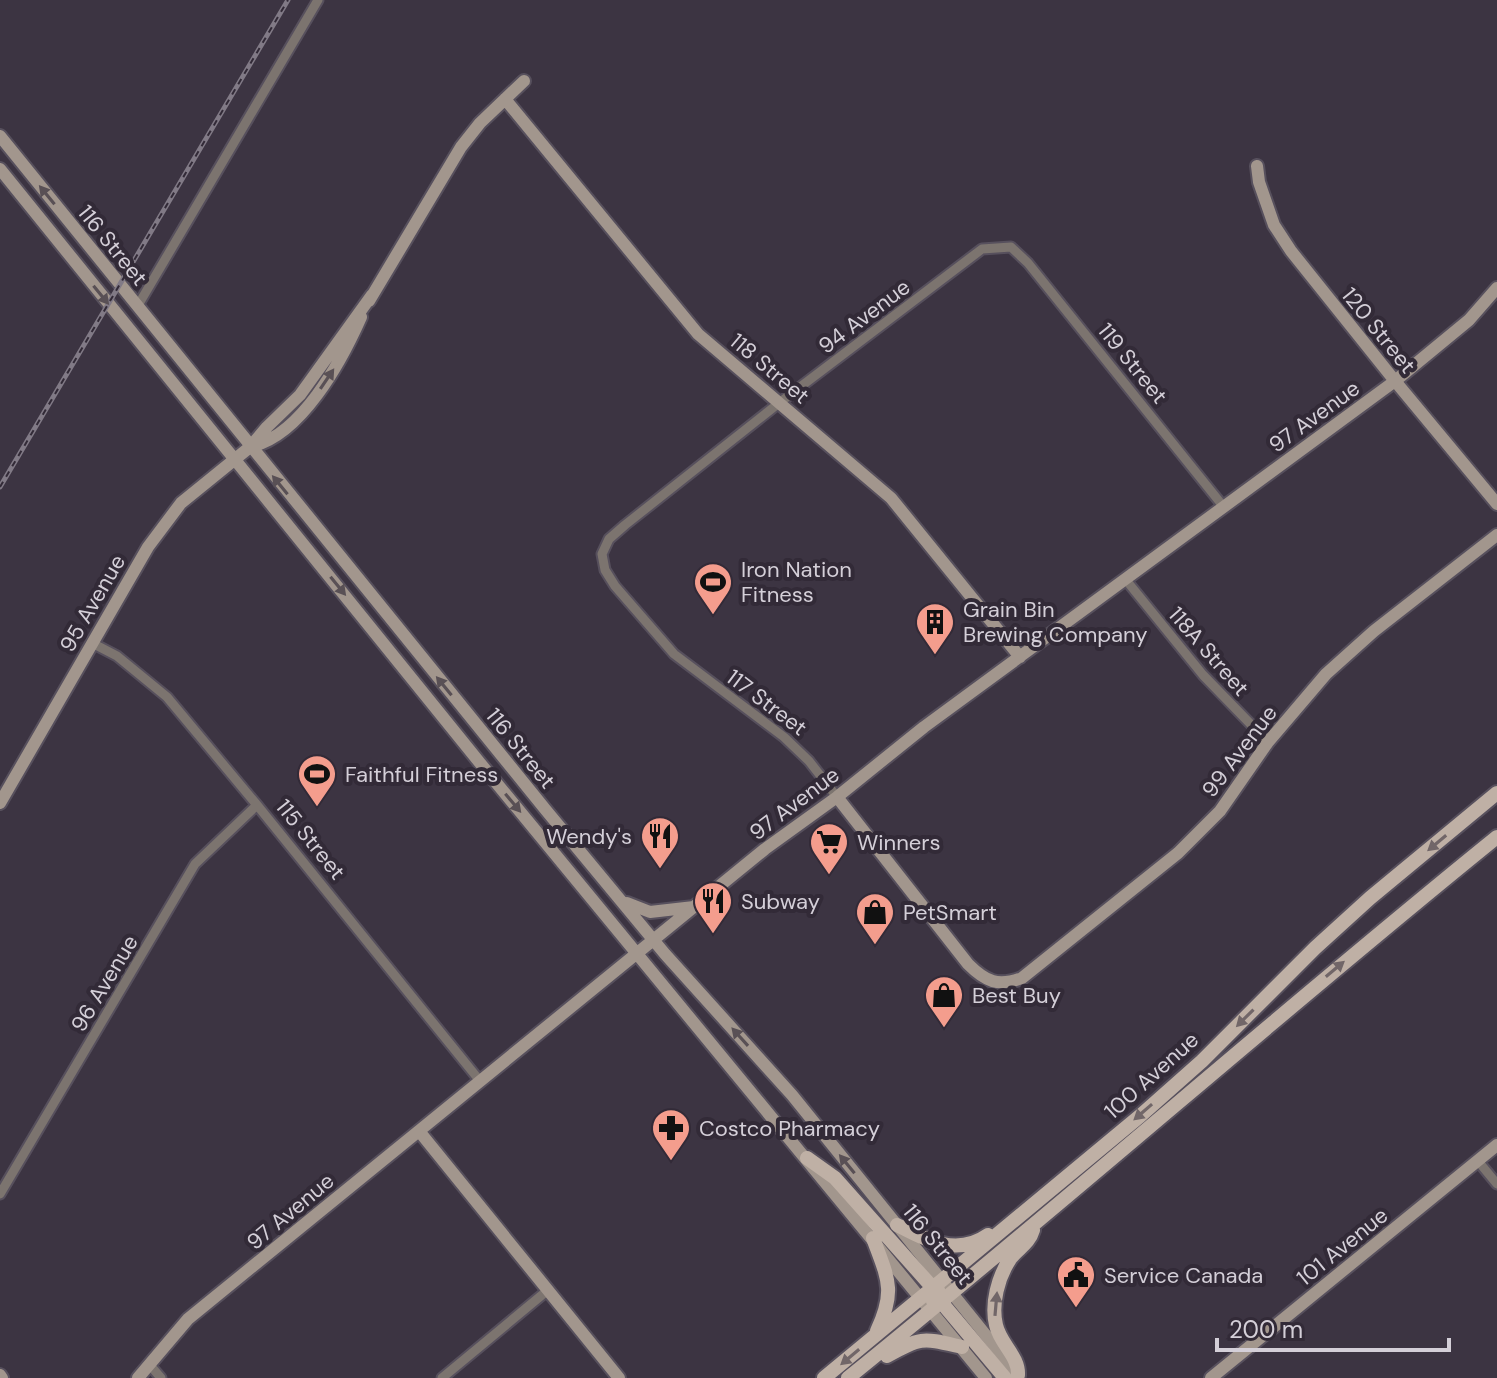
<svg xmlns="http://www.w3.org/2000/svg" width="1497" height="1378" viewBox="0 0 1497 1378" font-family="'DM Sans',sans-serif">
  <rect width="100%" height="100%" fill="#3c3442"/>
  <g fill="none" stroke-linecap="round" stroke-linejoin="round">
    <defs>
      <path id="street" d="M 137,307 L 318,0
        M 1126,580 L 1203,675 L 1268,742
        M 92,643 L 117,656 L 167,697 L 257,805 L 480,1081
        M 837,797 L 809,761 L 784,737 L 674,654 L 615,586 L 605,570 L 602,554 L 609,539 L 625,525 L 779,403 L 982,249 L 1011,247 L 1028,263 L 1223,506
        M 1478,1161 L 1497,1184
        M 0,1194 L 195,864 L 257,805
        M 149,1364 L 161,1378
        M 442,1378 L 548,1290"/>
      <path id="secondary" d="M 505,99 L 698,334 L 891,498 L 1020,657
        M 0,136 L 545,809 L 665,954 L 792,1095 L 1018,1375
        M 1257,166 L 1259,182 L 1274,225 L 1291,251 L 1395,381 L 1497,504
        M 0,169 L 480,763 L 986,1378
        M 369,301 L 461,147 L 480,123 L 524,81
        M 250,447 C 301,436 341,362 361,317
        M 837,797 L 968,964 C 986,982 998,987 1022,978 L 1178,853 L 1220,811 L 1268,742 L 1326,674 L 1374,631 L 1497,535
        M 0,803 L 148,547 L 181,503 L 250,447 L 267,427 L 300,395 L 372,295
        M 627,903 L 650,912 L 694,907
        M 419,1131 L 619,1378
        M 0,1375 L 2,1378
        M 138,1378 L 188,1319 L 765,849 L 837,797 L 924,727 L 1395,381 L 1469,320 L 1497,288
        M 1211,1378 L 1497,1145"/>
      <path id="primary" d="M 807,1158 L 835,1178 L 933,1288 L 938,1290
        M 897,1225 C 926,1240 957,1257 988,1235
        M 873,1238 C 888,1279 896,1290 877,1331
        M 933,1301 L 942,1303 L 1005,1378
        M 887,1356 C 922,1336 923,1338 962,1347
        M 1018,1375 C 1019,1356 1000,1344 996,1325 C 991,1304 998,1277 1010,1259 C 1018,1248 1029,1244 1033,1230
        M 824,1378 L 1140,1116 L 1202,1061 L 1315,948 L 1370,898 L 1497,793
        M 848,1378 C 1067,1201 1278,1014 1497,837"/>
    </defs>
    <use href="#street" stroke="#57505d" stroke-width="13"/>
    <use href="#secondary" stroke="#57505d" stroke-width="16"/>
    <use href="#primary" stroke="#57505d" stroke-width="18"/>
    <use href="#street" stroke="#7c746f" stroke-width="9"/>
    <use href="#secondary" stroke="#a2968d" stroke-width="12"/>
    <use href="#primary" stroke="#bfb0a5" stroke-width="14"/>
    <defs>
      <path id="rail" d="M 0,487 L 288,0"/>
    </defs>
    <use href="#rail" stroke="#817a86" stroke-width="5"/>
    <use href="#rail" stroke="#322a37" stroke-width="2" stroke-dasharray="6" stroke-linecap="butt"/>
  </g>
  <defs><path id="oneway-solid" d="M-6-.8H1V-3.2L6.5 0L1 3.2V.8H-6Z" transform="scale(2)"/></defs>
  <g fill="#595055">
    <use href="#oneway-solid" transform="translate(47 195) rotate(-129)"/>
    <use href="#oneway-solid" transform="translate(101 295) rotate(51)"/>
    <use href="#oneway-solid" transform="translate(327 379) rotate(-56)"/>
    <use href="#oneway-solid" transform="translate(280 485) rotate(-129)"/>
    <use href="#oneway-solid" transform="translate(338 586) rotate(51)"/>
    <use href="#oneway-solid" transform="translate(444 686) rotate(-129)"/>
    <use href="#oneway-solid" transform="translate(513 803) rotate(50)"/>
    <use href="#oneway-solid" transform="translate(740 1037) rotate(-132)"/>
    <use href="#oneway-solid" transform="translate(847 1164) rotate(-129)"/>
  </g>
  <g fill="#716668">
    <use href="#oneway-solid" transform="translate(1437 843) rotate(140)"/>
    <use href="#oneway-solid" transform="translate(1335 969) rotate(-40)"/>
    <use href="#oneway-solid" transform="translate(1245 1018) rotate(135)"/>
    <use href="#oneway-solid" transform="translate(1143 1112) rotate(139)"/>
    <use href="#oneway-solid" transform="translate(996 1304) rotate(-85)"/>
    <use href="#oneway-solid" transform="translate(850 1357) rotate(140)"/>
  </g>
  <defs>
    <symbol id="stadium-pin" viewBox="-11 -11 22 30"><path d="M0 17L-7.5 6A9.5 9.5 0 1 1 7.5 6Z" fill="#f49d8d" stroke="#322a37"/><path d="M0-5a6.5 5 0 1 0 0 10a6.5 5 0 1 0 0-10ZM-3.5-1.8h7v3.6h-7Z" fill="#111"/></symbol>
    <symbol id="building-pin" viewBox="-11 -11 22 30"><path d="M0 17L-7.5 6A9.5 9.5 0 1 1 7.5 6Z" fill="#f49d8d" stroke="#322a37"/><path d="M-4-6H4V6H1V3H-1V6H-4ZM-2.5-4.3h1.7v1.8h-1.7ZM.8-4.3h1.7v1.8H.8ZM-2.5-1h1.7V.8h-1.7ZM.8-1h1.7V.8H.8Z" fill="#111"/></symbol>
    <symbol id="restaurant-pin" viewBox="-11 -11 22 30"><path d="M0 17L-7.5 6A9.5 9.5 0 1 1 7.5 6Z" fill="#f49d8d" stroke="#322a37"/><path d="M-5-6h1v4h1v-4h1v4h1v-4h1v5L-1.5 .5V6h-2V.5L-5-1ZM5-6V6H3V1.5H1.5Q1.5-4 5-6Z" fill="#111"/></symbol>
    <symbol id="supermarket-pin" viewBox="-11 -11 22 30"><path d="M0 17L-7.5 6A9.5 9.5 0 1 1 7.5 6Z" fill="#f49d8d" stroke="#322a37"/><path d="M-6-5.5h2.5l.6 2H6L4.5 2H-2.5L-4.4-4H-6ZM-1.5 3.2a1.3 1.3 0 1 0 .1 0ZM3 3.2a1.3 1.3 0 1 0 .1 0Z" fill="#111"/></symbol>
    <symbol id="shop-pin" viewBox="-11 -11 22 30"><path d="M0 17L-7.5 6A9.5 9.5 0 1 1 7.5 6Z" fill="#f49d8d" stroke="#322a37"/><path d="M-5-2.5h2.3a2.7 3.5 0 0 1 5.4 0H5L5.5 6h-11ZM-1.5-2.5h3a1.5 2.3 0 0 0-3 0Z" fill="#111"/></symbol>
    <symbol id="pharmacy-pin" viewBox="-11 -11 22 30"><path d="M0 17L-7.5 6A9.5 9.5 0 1 1 7.5 6Z" fill="#f49d8d" stroke="#322a37"/><path d="M-2-6h4v4h4v4h-4v4h-4v-4h-4v-4h4Z" fill="#111"/></symbol>
    <symbol id="civic-pin" viewBox="-11 -11 22 30"><path d="M0 17L-7.5 6A9.5 9.5 0 1 1 7.5 6Z" fill="#f49d8d" stroke="#322a37"/><path d="M-.6-6.5H3V-4.5H.6V-3L4-1V1h2V6H-6V1h2V-1L-.6-3ZM-1.2 2.5V6h2.4V2.5Z" fill="#111"/></symbol>
  </defs>
  <g fill-rule="evenodd">
    <use href="#stadium-pin" x="691" y="560" width="44" height="60"/>
    <use href="#building-pin" x="913" y="600" width="44" height="60"/>
    <use href="#stadium-pin" x="295" y="752" width="44" height="60"/>
    <use href="#restaurant-pin" x="638" y="814" width="44" height="60"/>
    <use href="#supermarket-pin" x="807" y="820" width="44" height="60"/>
    <use href="#restaurant-pin" x="691" y="879" width="44" height="60"/>
    <use href="#shop-pin" x="853" y="890" width="44" height="60"/>
    <use href="#shop-pin" x="922" y="973" width="44" height="60"/>
    <use href="#pharmacy-pin" x="649" y="1106" width="44" height="60"/>
    <use href="#civic-pin" x="1054" y="1253" width="44" height="60"/>
  </g>
  <g text-anchor="middle" stroke-width="8" stroke-linejoin="round" paint-order="stroke">
    <g font-size="22" fill="#d4cfd8" stroke="#322a37">
      <text transform="translate(113 245) rotate(51)" y="8">116 Street</text>
      <text transform="translate(864 316) rotate(-37)" y="8">94 Avenue</text>
      <text transform="translate(1379 330) rotate(51)" y="8">120 Street</text>
      <text transform="translate(1133 363) rotate(51)" y="8">119 Street</text>
      <text transform="translate(770 368) rotate(40)" y="8">118 Street</text>
      <text transform="translate(1314 416) rotate(-36)" y="8">97 Avenue</text>
      <text transform="translate(92 603) rotate(-60)" y="8">95 Avenue</text>
      <text transform="translate(1209 651) rotate(49)" y="8">118A Street</text>
      <text transform="translate(767 702) rotate(37)" y="8">117 Street</text>
      <text transform="translate(521 748) rotate(51)" y="8">116 Street</text>
      <text transform="translate(1239 751) rotate(-53)" y="8">99 Avenue</text>
      <text transform="translate(794 803) rotate(-37)" y="8">97 Avenue</text>
      <text transform="translate(311 839) rotate(51)" y="8">115 Street</text>
      <text transform="translate(104 983) rotate(-59)" y="8">96 Avenue</text>
      <text transform="translate(1151 1075) rotate(-42)" y="8">100 Avenue</text>
      <text transform="translate(290 1211) rotate(-40)" y="8">97 Avenue</text>
      <text transform="translate(938 1244) rotate(51)" y="8">116 Street</text>
      <text transform="translate(1342 1246) rotate(-39)" y="8">101 Avenue</text>
    </g>
    <g font-size="22" fill="#d4cfd8" stroke="#322a37" text-anchor="start">
      <text x="741" y="577">Iron Nation<tspan x="741" dy="25">Fitness</tspan></text>
      <text x="963" y="617">Grain Bin<tspan x="963" dy="25">Brewing Company</tspan></text>
      <text x="345" y="782">Faithful Fitness</text>
      <text x="632" y="844" text-anchor="end">Wendy's</text>
      <text x="857" y="850">Winners</text>
      <text x="741" y="909">Subway</text>
      <text x="903" y="920">PetSmart</text>
      <text x="972" y="1003">Best Buy</text>
      <text x="699" y="1136">Costco Pharmacy</text>
      <text x="1104" y="1283">Service Canada</text>
    </g>
  </g>
  <path d="M1217 1338v12h232v-12" fill="none" stroke="#d4cfd8" stroke-width="4"/>
  <text x="1229" y="1338" font-size="24" fill="#d4cfd8" stroke="#322a37" stroke-width="6" paint-order="stroke">200 m</text>
</svg>
